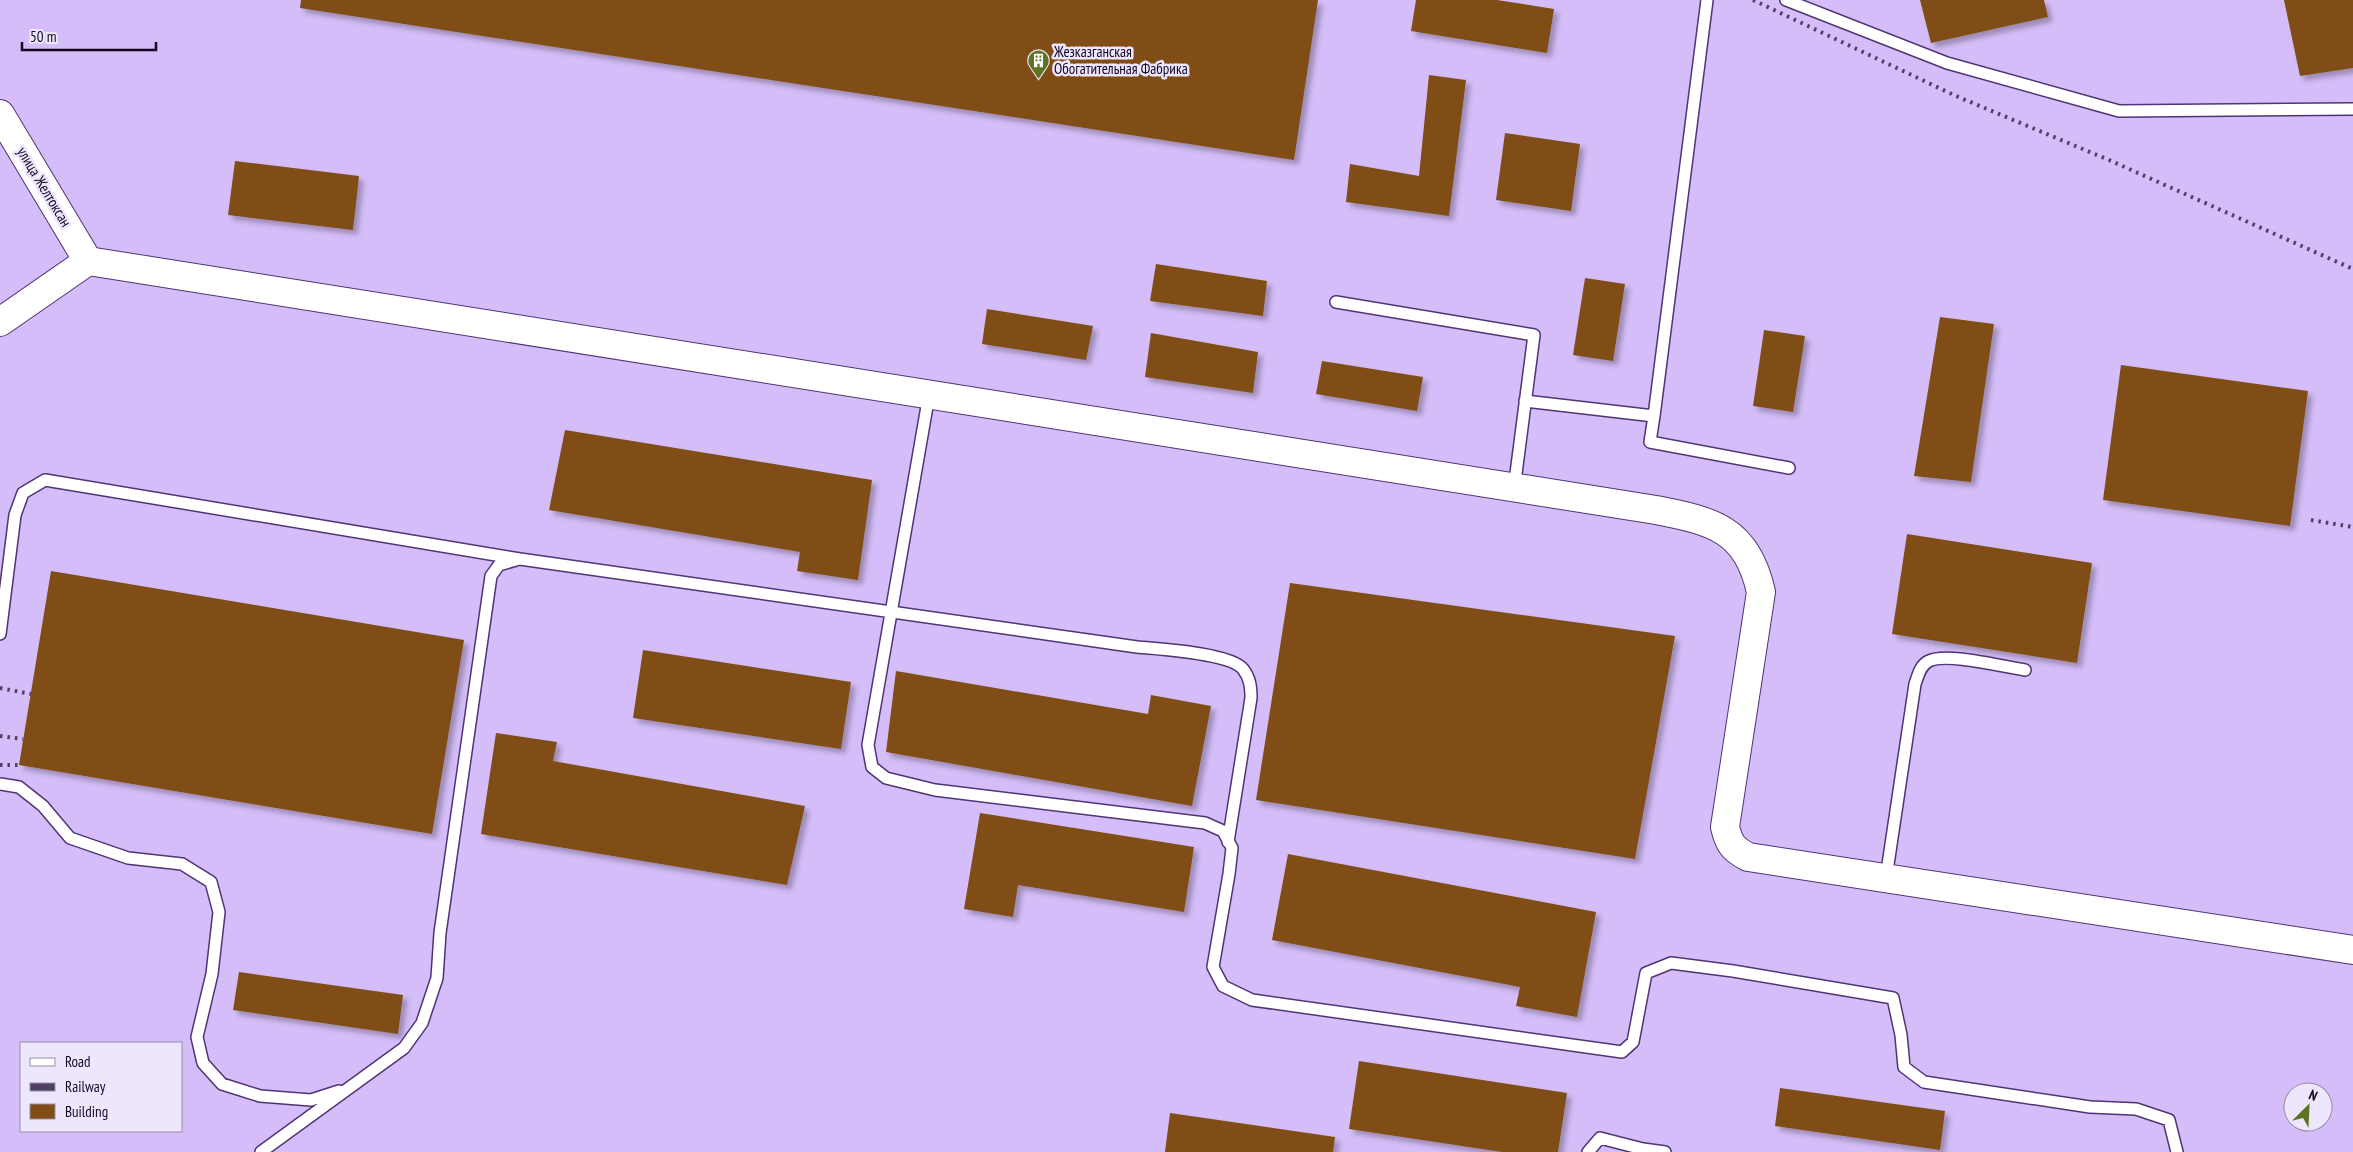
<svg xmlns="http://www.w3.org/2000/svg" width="2353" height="1152" viewBox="0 0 2353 1152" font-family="'PT Sans Narrow',sans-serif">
  <defs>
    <filter id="shadow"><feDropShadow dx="4.5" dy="4.5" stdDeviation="2.5" flood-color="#0004"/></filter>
  </defs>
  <rect width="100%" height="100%" fill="#d4bdf8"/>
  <path fill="#804d17" filter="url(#shadow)" d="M 301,0 L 1318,0 L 1294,160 L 300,8 Z
    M 1416,0 L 1497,0 L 1554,9 L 1547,53 L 1411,31 Z
    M 1920,0 L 2044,0 L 2048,17 L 1931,43 Z
    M 2284,0 L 2353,0 L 2353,68 L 2300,76 Z
    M 1429,75 L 1466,80 L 1449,216 L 1346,202 L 1350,164 L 1419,176 Z
    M 1505,133 L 1580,144 L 1571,211 L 1496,200 Z
    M 235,161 L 359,176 L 353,230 L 228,215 Z
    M 1156,264 L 1267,281 L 1263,316 L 1150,301 Z
    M 1585,278 L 1625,284 L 1613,361 L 1573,355 Z
    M 987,309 L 1093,326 L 1086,360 L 982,344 Z
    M 1940,317 L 1994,324 L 1971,482 L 1914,476 Z
    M 1764,330 L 1805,336 L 1793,412 L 1753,406 Z
    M 1151,333 L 1258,352 L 1253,393 L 1145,377 Z
    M 1322,361 L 1423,377 L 1417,411 L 1316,394 Z
    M 2121,365 L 2308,391 L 2290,526 L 2103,500 Z
    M 565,430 L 872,480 L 858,580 L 797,571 L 800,552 L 549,510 Z
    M 1907,534 L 2092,563 L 2077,663 L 1892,634 Z
    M 51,571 L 464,640 L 432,834 L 19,765 Z
    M 1290,583 L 1675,636 L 1635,859 L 1256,800 Z
    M 643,650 L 851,682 L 841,749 L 633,718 Z
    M 896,671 L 1148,714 L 1151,695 L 1211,706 L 1192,806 L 886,752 Z
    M 496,733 L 557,742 L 553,761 L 805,806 L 787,885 L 481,834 Z
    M 980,813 L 1194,847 L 1184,912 L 1018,885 L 1013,917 L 964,909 Z
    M 1288,854 L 1596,912 L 1577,1017 L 1516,1006 L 1520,987 L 1272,940 Z
    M 239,972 L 403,995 L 398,1034 L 233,1010 Z
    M 1359,1061 L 1567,1093 L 1558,1152 L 1502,1152 L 1349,1129 Z
    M 1780,1088 L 1945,1111 L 1940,1150 L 1775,1126 Z
    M 1170,1113 L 1335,1137 L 1333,1152 L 1165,1152 Z"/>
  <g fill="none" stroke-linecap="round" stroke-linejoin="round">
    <defs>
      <path id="service" d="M 1786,0 L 1947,63 L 2119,111 L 2353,109
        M 1336,302 L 1534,335 L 1514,489
        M 929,395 L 868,745 L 872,767 L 886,778 L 935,790 L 1205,823 L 1223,831 L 1232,848 L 1229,874 L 1213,967 L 1223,986 L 1252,1000 L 1622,1052 L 1633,1042 L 1646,973 L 1671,963 L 1733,971 L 1893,998 L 1901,1035 L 1904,1067 L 1924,1082 L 2090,1107 L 2136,1109 L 2169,1120 L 2177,1152
        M 1525,401 L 1654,416 L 1650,442 L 1789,468
        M 1654,416 L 1707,0
        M 0,634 L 15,515 L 23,493 L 45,480 L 520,559 L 1137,647 C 1158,649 1230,653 1243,669 C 1250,678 1251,687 1251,698 L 1228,842
        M 0,784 L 19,787 L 43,806 L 70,838 L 128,858 L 182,864 L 211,882 L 219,912 L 212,974 L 197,1037 L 203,1063 L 222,1084 L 260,1096 L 311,1100 L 339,1091
        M 1886,878 L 1915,684 C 1918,676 1920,665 1929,661 C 1946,652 2004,667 2025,670
        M 261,1152 L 404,1048 L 422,1023 L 437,978 L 440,933 L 491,576 L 499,565 L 516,560
        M 1588,1152 L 1600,1138 L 1643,1149 L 1665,1152"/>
      <path id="tertiary" d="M 88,261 L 1656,510 C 1713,521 1747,529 1761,592 L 1725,827 C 1729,844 1733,849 1748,857 L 2353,950"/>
      <path id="secondary" d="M 0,114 L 88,261 L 0,322"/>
    </defs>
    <use href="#service" stroke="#503473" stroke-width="14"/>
    <use href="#tertiary" stroke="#503473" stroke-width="30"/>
    <use href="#secondary" stroke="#503473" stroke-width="30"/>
    <use href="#service" stroke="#fff" stroke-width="11"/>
    <use href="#tertiary" stroke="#fff" stroke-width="28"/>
    <use href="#secondary" stroke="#fff" stroke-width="28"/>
    <path stroke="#504065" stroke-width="4" stroke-dasharray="2.5 5" stroke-linecap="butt" d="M 1753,0 L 1956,96 L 2109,160 L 2353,269
      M 2311,520 L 2353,527
      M 0,688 L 31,694
      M 0,736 L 23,739
      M 0,765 L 19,765"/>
  </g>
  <defs>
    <symbol id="building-pin" viewBox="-11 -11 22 30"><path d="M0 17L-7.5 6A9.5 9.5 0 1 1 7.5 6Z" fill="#5f7423" stroke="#eee6fd"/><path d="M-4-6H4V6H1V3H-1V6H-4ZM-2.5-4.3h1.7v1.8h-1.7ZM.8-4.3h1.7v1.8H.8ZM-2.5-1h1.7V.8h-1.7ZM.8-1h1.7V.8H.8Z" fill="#fff"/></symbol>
  </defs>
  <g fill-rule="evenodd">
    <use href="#building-pin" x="1026" y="48" width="25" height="34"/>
  </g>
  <g text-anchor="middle" stroke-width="5" stroke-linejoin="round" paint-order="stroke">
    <g font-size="15" fill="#130721" stroke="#eee6fd" text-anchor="start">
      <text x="1054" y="57">Жезказганская<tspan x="1054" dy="17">Обогатительная Фабрика</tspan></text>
    </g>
    <g font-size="15" fill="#130721" stroke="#eee6fd">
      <text transform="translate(44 187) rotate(59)" y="5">улица Желтоксан</text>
    </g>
  </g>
  <rect x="20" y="1042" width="162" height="90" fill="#eee6fd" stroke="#968da5"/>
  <rect x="30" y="1058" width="25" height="8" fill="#ffffff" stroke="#968da5"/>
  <text x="65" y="1067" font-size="15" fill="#130721">Road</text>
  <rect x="30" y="1083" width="25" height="8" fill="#504065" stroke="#968da5"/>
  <text x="65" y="1092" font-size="15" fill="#130721">Railway</text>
  <rect x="30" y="1104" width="25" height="15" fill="#804d17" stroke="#968da5"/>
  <text x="65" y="1117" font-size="15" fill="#130721">Building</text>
  <g transform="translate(2308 1107) rotate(24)"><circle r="24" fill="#eee6fd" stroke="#968da5"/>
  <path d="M0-4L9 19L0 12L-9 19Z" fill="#5f7423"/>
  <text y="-8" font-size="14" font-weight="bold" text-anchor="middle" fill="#130721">N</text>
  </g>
  <path d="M22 42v8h134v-8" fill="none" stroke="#130721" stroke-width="2.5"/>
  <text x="30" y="42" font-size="15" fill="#130721" stroke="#eee6fd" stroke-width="4" paint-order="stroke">50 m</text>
</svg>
